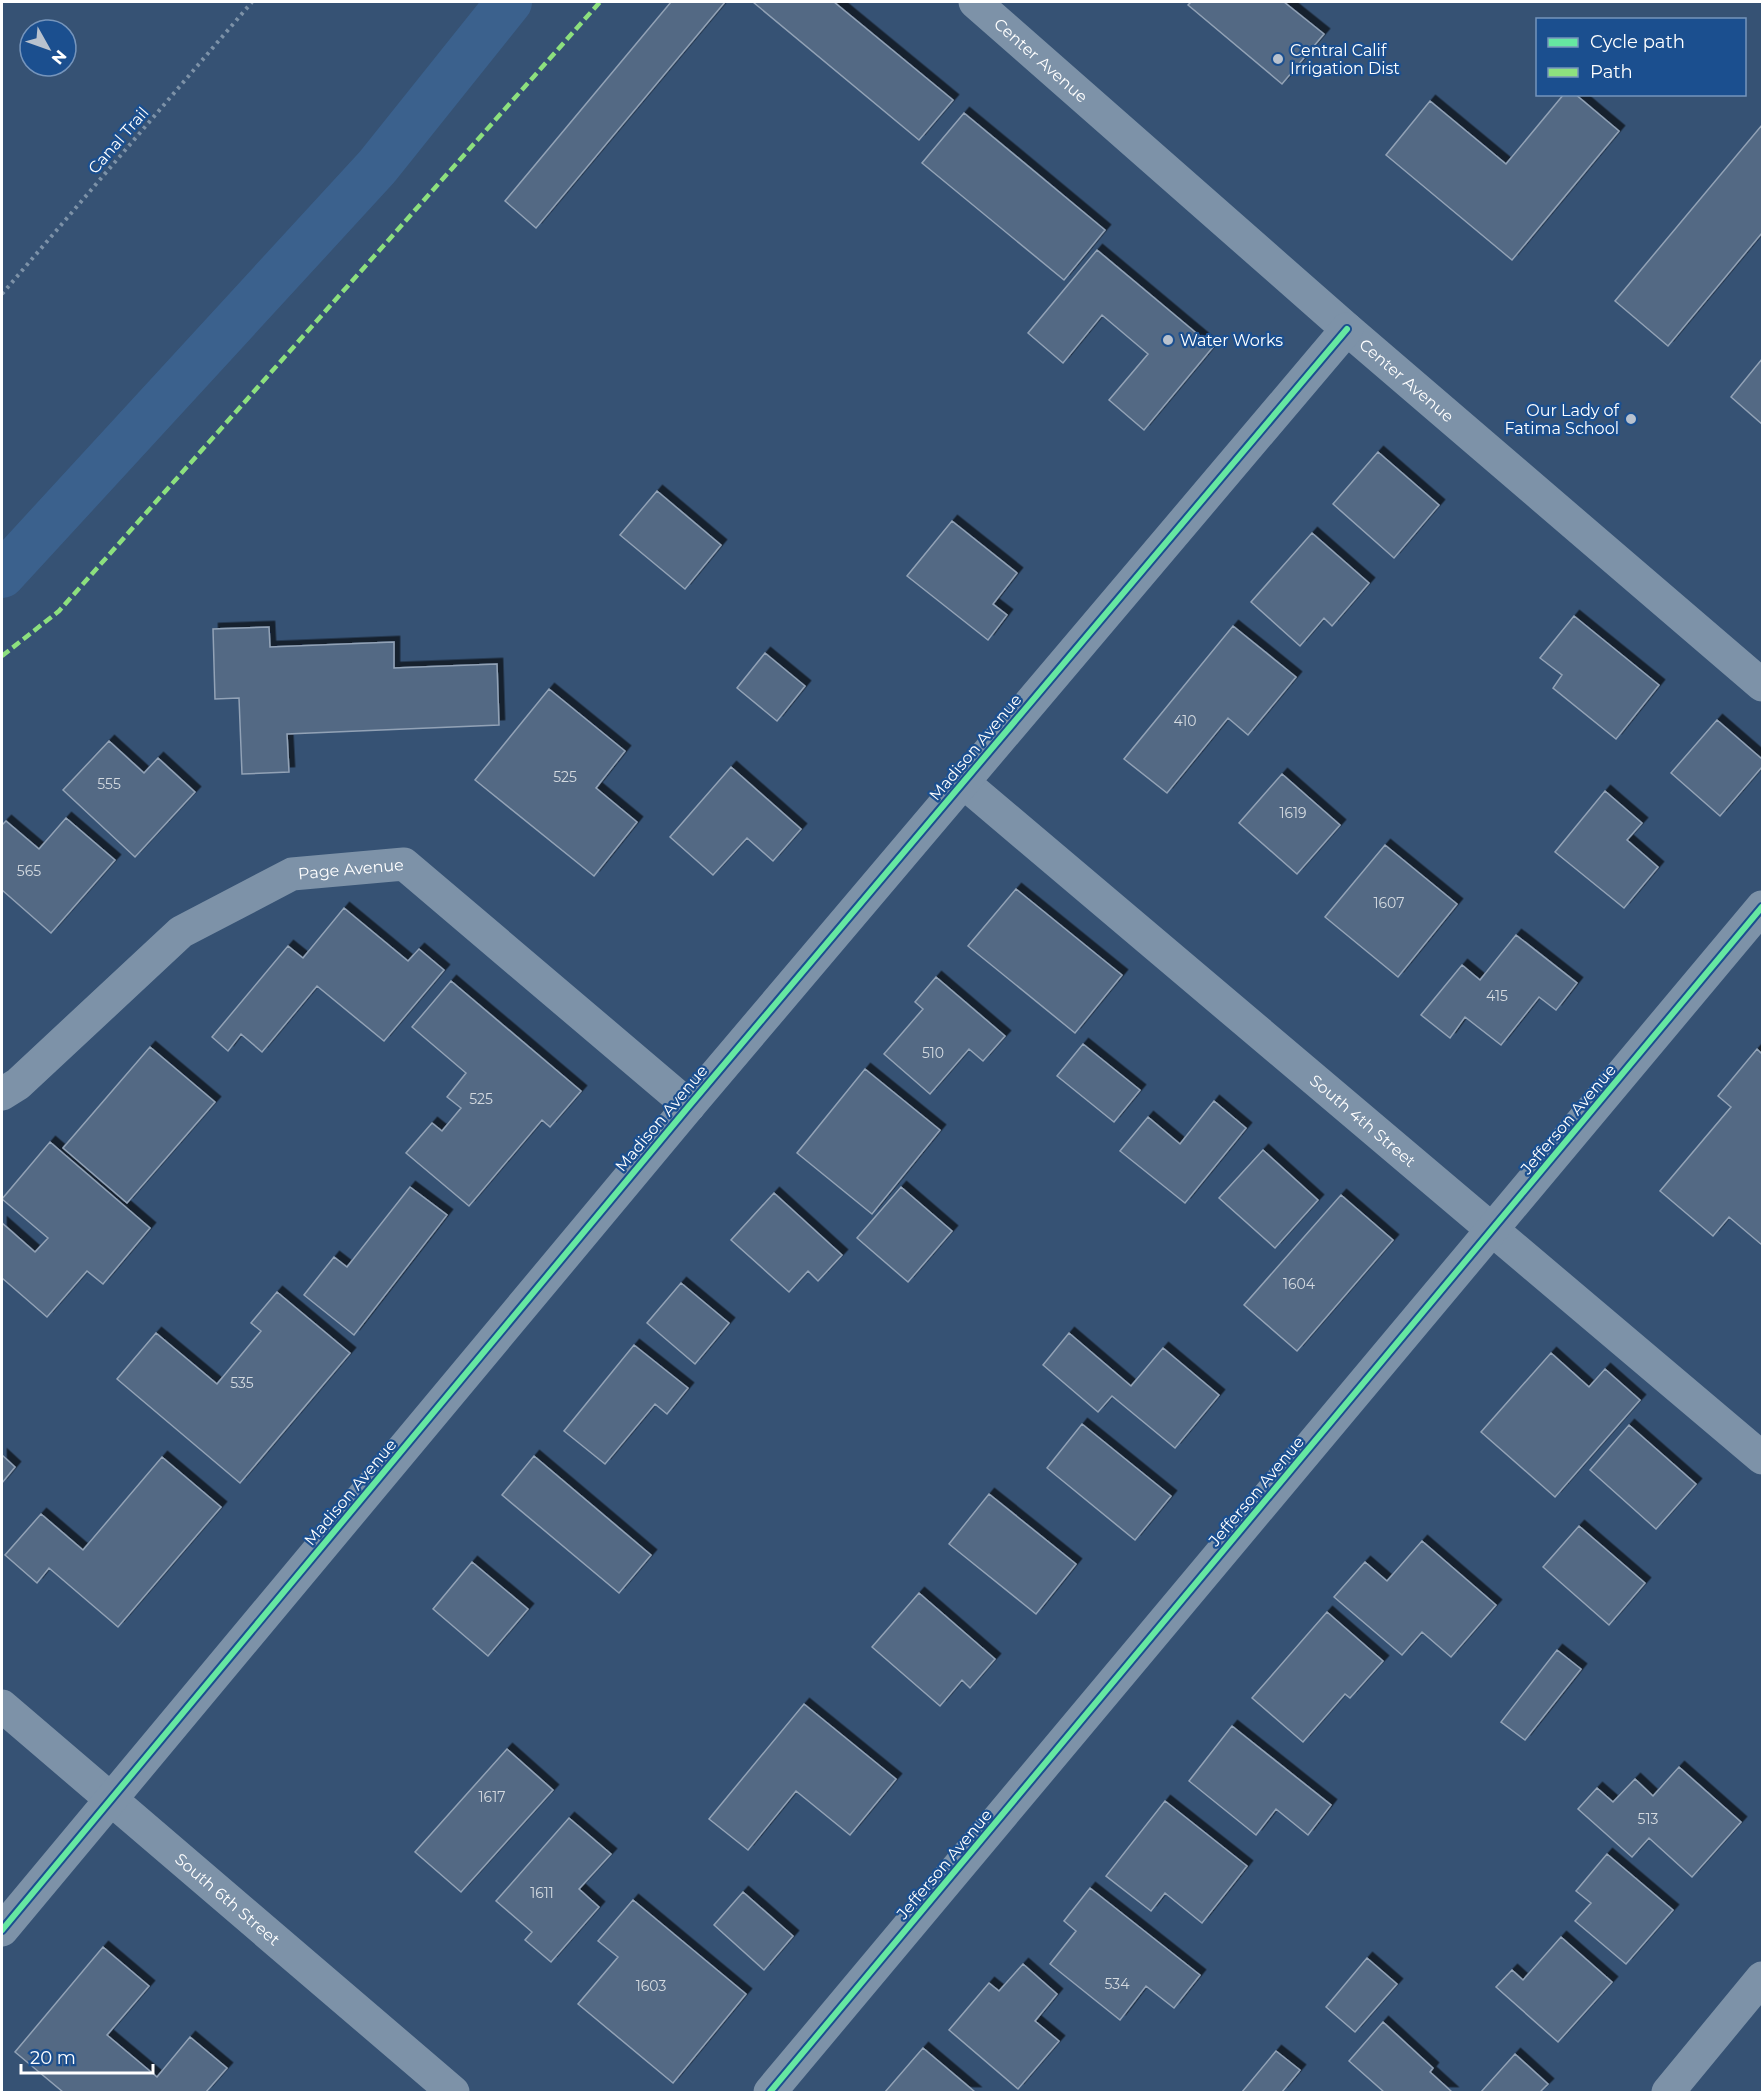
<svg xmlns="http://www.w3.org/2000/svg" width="1764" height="2094" viewBox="0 0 1764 2094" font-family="Montserrat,sans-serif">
  <defs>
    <filter id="shadow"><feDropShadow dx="5.5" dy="-5.5" stdDeviation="0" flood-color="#0009"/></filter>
  </defs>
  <rect width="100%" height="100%" fill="#365274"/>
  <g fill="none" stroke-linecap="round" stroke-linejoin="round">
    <path stroke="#3b618d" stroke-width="46" d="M 2,575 L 377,167 L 509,2"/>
  </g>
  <path fill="#526984" stroke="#92a2b6" stroke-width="1.5" filter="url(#shadow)" d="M 671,2 L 725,2 L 536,228 L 505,201 Z
    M 753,2 L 834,2 L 953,100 L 919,140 Z
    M 1191,2 L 1284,2 L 1324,34 L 1282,84 L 1188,5 Z
    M 1564,94 L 1575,94 L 1619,131 L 1512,260 L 1386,155 L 1430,101 L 1506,164 Z
    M 964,113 L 1105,230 L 1064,280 L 922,163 Z
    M 1762,125 L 1762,233 L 1668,346 L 1615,301 Z
    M 1097,250 L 1213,347 L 1144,430 L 1109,400 L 1148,354 L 1102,315 L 1063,363 L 1028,333 Z
    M 1762,359 L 1762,424 L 1731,397 Z
    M 1378,452 L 1439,505 L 1394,558 L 1333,504 Z
    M 657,491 L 721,545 L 685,589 L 620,535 Z
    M 952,521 L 1017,573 L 993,604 L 1007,615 L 988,640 L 907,576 Z
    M 1312,533 L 1369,583 L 1332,626 L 1324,618 L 1300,646 L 1251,602 Z
    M 1574,616 L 1659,685 L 1616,739 L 1553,688 L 1562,675 L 1540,658 Z
    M 1233,626 L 1296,677 L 1248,735 L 1228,718 L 1167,793 L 1124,759 Z
    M 269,627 L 270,647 L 394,642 L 394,668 L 497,664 L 499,725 L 287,734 L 289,772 L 242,774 L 239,698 L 215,699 L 213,629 Z
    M 765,653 L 805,686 L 777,721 L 737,688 Z
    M 549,689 L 625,751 L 596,788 L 637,822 L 594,876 L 475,780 Z
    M 1717,720 L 1762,759 L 1762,767 L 1720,816 L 1671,773 Z
    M 109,741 L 144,773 L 158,758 L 195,792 L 135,857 L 63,790 Z
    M 731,767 L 801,829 L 773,861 L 747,838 L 713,875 L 670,837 Z
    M 1282,774 L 1340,825 L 1297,874 L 1239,823 Z
    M 1605,791 L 1642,823 L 1627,840 L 1658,867 L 1624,908 L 1555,852 Z
    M 66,818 L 115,860 L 51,933 L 2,890 L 2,825 L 6,821 L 39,849 Z
    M 1385,845 L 1457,904 L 1398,977 L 1325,917 Z
    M 1016,889 L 1122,975 L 1075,1033 L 968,946 Z
    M 344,908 L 408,961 L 419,949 L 444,970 L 384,1041 L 317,986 L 262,1052 L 241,1034 L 228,1051 L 212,1037 L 288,946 L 303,958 Z
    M 1516,935 L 1577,983 L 1556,1010 L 1539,997 L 1501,1045 L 1465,1017 L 1450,1038 L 1421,1015 L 1462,965 L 1480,980 Z
    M 936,977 L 1005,1036 L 983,1061 L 969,1049 L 930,1094 L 884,1054 L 923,1009 L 915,1002 Z
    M 451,981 L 581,1091 L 550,1127 L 542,1120 L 469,1206 L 406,1153 L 432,1123 L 442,1131 L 461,1108 L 447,1097 L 466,1073 L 412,1027 Z
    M 1083,1044 L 1140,1090 L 1114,1122 L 1057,1076 Z
    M 150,1047 L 215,1102 L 127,1203 L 63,1148 Z
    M 1757,1049 L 1762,1054 L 1762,1245 L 1729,1217 L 1713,1236 L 1660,1191 L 1731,1107 L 1718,1096 Z
    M 865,1069 L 940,1130 L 872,1214 L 797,1153 Z
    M 1214,1101 L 1246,1128 L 1185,1203 L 1120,1151 L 1148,1117 L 1180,1144 Z
    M 50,1142 L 150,1228 L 103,1284 L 87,1271 L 47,1317 L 2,1278 L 2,1223 L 35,1252 L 48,1238 L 2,1199 Z
    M 1263,1150 L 1318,1200 L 1275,1248 L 1219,1198 Z
    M 410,1187 L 447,1215 L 354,1335 L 304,1295 L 334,1257 L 347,1267 Z
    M 901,1187 L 952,1231 L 908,1282 L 857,1238 Z
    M 774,1193 L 842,1255 L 818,1281 L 808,1271 L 789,1292 L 731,1240 Z
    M 1341,1195 L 1393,1240 L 1297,1351 L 1244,1305 Z
    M 681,1283 L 729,1323 L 695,1364 L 647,1323 Z
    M 277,1292 L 350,1353 L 240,1483 L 117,1379 L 156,1333 L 217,1384 L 261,1331 L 251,1323 Z
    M 1069,1333 L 1131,1386 L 1163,1348 L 1219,1395 L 1175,1448 L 1112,1396 L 1098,1412 L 1043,1365 Z
    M 634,1345 L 688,1388 L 667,1414 L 655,1404 L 605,1464 L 564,1431 Z
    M 1551,1353 L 1589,1387 L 1605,1369 L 1640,1400 L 1555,1497 L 1481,1432 Z
    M 1082,1424 L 1171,1496 L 1135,1540 L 1047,1468 Z
    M 1629,1425 L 1696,1484 L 1656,1529 L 1590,1470 Z
    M 2,1455 L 15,1467 L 2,1483 Z
    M 534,1456 L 651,1555 L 619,1593 L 502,1495 Z
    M 162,1457 L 221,1507 L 118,1627 L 49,1568 L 37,1583 L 5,1555 L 41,1514 L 83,1550 Z
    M 989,1494 L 1076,1564 L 1036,1614 L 949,1544 Z
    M 1579,1526 L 1645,1583 L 1609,1625 L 1543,1567 Z
    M 1422,1541 L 1496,1605 L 1451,1657 L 1422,1632 L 1402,1655 L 1334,1597 L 1365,1562 L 1387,1581 Z
    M 472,1562 L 528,1609 L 488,1656 L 433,1609 Z
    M 919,1593 L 995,1659 L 970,1688 L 962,1680 L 940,1706 L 872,1647 Z
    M 1327,1612 L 1383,1661 L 1350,1698 L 1345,1694 L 1303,1742 L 1252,1698 Z
    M 1557,1650 L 1581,1669 L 1525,1740 L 1501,1722 Z
    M 804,1704 L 896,1779 L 850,1835 L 796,1791 L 748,1850 L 709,1819 Z
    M 1232,1726 L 1331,1805 L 1308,1835 L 1276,1809 L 1256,1835 L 1189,1781 Z
    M 507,1749 L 553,1790 L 461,1892 L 415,1852 Z
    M 1679,1767 L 1741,1822 L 1692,1877 L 1649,1838 L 1632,1857 L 1578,1809 L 1597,1788 L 1613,1802 L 1635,1779 L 1653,1796 Z
    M 1165,1801 L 1247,1866 L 1202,1923 L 1165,1893 L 1151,1911 L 1106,1876 Z
    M 569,1818 L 611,1854 L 579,1889 L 599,1907 L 551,1962 L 525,1940 L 532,1932 L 496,1901 Z
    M 1607,1854 L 1673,1910 L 1626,1964 L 1575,1921 L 1591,1903 L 1576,1891 Z
    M 1090,1888 L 1200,1975 L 1174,2008 L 1146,1986 L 1120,2020 L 1050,1964 L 1076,1931 L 1064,1921 Z
    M 743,1892 L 793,1936 L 764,1970 L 714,1925 Z
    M 633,1900 L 746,1994 L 673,2083 L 578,2004 L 618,1957 L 598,1941 Z
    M 1561,1937 L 1612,1982 L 1558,2042 L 1496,1987 L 1512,1970 L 1523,1980 Z
    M 103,1947 L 149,1986 L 107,2035 L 157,2077 L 190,2037 L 227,2068 L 206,2092 L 63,2092 L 15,2052 Z
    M 1367,1958 L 1397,1984 L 1355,2032 L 1326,2007 Z
    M 1023,1964 L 1057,1994 L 1035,2021 L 1059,2041 L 1018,2089 L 949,2030 L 989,1983 L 999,1991 Z
    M 1383,2022 L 1433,2068 L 1430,2072 L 1452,2092 L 1384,2092 L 1349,2061 Z
    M 923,2048 L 975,2092 L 885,2092 Z
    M 1276,2051 L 1300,2070 L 1282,2092 L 1242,2092 Z
    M 1515,2054 L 1548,2084 L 1540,2092 L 1481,2092 Z"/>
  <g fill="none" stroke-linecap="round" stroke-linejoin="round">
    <path stroke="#7d92a8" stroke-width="4" stroke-dasharray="3 4.5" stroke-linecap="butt" d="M 2,294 L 252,2"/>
    <g stroke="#7d92a8" stroke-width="33">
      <path id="s1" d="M 975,2 L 1347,329 L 1762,685"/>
      <path id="s2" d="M 963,782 L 1762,1458"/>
      <path id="s3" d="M 2,1094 L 18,1084 L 181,932 L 292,874 L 404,864 L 689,1106"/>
      <path id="s4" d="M 2,1706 L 453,2092"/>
      <path d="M 2,1930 L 689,1106 L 1347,329"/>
      <path d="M 770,2092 L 1762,907"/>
      <path d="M 1668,2092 L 1762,1978"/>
    </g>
    <path stroke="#8de07e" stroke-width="4.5" stroke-dasharray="9 4.5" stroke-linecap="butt" d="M 2,656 L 59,611 L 600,2"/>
    <defs>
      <path id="cycleway" d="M 2,1930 L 689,1106 L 1347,329
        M 770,2092 L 1762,907"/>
    </defs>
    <use href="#cycleway" stroke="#1b4f8f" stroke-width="10"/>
    <use href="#cycleway" stroke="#66e7a1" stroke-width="6"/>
  </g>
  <g fill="#b9c2ce" stroke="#1b4f8f" stroke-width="2">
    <circle cx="1278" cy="59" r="6"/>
    <circle cx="1168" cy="340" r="6"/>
    <circle cx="1631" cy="419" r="6"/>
  </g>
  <g text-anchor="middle" stroke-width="4.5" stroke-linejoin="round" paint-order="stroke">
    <g font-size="14" fill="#d4dae0">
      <text x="1185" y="726">410</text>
      <text x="565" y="782">525</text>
      <text x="109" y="789">555</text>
      <text x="1293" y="818">1619</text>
      <text x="29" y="876">565</text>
      <text x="1389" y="908">1607</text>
      <text x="1497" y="1001">415</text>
      <text x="933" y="1058">510</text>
      <text x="481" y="1104">525</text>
      <text x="1299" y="1289">1604</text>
      <text x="242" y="1388">535</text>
      <text x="492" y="1802">1617</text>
      <text x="1648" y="1824">513</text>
      <text x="542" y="1898">1611</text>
      <text x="1117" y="1989">534</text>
      <text x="651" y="1991">1603</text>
    </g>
    <g font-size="16" fill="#fff" stroke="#1b4f8f" text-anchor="start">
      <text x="1290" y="56">Central Calif<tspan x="1290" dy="18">Irrigation Dist</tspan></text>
      <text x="1180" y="346">Water Works</text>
      <text x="1619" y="416" text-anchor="end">Our Lady of<tspan x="1619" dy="18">Fatima School</tspan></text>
    </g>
    <g font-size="16" fill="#fff" stroke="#1b4f8f">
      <text dy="6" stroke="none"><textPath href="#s1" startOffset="88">Center Avenue</textPath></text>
      <text transform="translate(118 140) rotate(-49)" y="6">Canal Trail</text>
      <text dy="6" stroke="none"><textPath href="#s1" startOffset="574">Center Avenue</textPath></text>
      <text transform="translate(975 747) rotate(-50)" y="6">Madison Avenue</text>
      <text dy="6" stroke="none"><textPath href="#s3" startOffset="426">Page Avenue</textPath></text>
      <text transform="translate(661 1118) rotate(-50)" y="6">Madison Avenue</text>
      <text transform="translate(1568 1119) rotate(-50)" y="6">Jefferson Avenue</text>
      <text dy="6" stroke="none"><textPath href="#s2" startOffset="524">South 4th Street</textPath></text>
      <text transform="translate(1256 1491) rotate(-50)" y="6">Jefferson Avenue</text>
      <text transform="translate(350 1492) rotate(-50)" y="6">Madison Avenue</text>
      <text transform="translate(944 1864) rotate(-50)" y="6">Jefferson Avenue</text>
      <text dy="6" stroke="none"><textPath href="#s4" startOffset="297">South 6th Street</textPath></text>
    </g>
  </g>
  <rect width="1764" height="2094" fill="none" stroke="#ffffff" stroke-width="6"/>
  <rect x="1536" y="18" width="210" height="78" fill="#1b4f8f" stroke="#7695bc" stroke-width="1.5"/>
  <rect x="1548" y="38" width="30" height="9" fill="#66e7a1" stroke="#7695bc" stroke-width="1.5"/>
  <text x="1590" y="48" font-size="18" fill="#ffffff">Cycle path</text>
  <rect x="1548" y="68" width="30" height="9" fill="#8de07e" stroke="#7695bc" stroke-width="1.5"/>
  <text x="1590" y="78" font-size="18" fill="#ffffff">Path</text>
  <g transform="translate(48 48) rotate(130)"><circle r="28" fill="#1b4f8f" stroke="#7695bc" stroke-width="1.5"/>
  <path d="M0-4.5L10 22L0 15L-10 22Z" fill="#b9c2ce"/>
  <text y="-9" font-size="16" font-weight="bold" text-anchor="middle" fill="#ffffff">N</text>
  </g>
  <path d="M21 2064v9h132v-9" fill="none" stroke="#ffffff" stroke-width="3"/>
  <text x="30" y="2064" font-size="18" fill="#ffffff" stroke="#1b4f8f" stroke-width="4.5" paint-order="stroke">20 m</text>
</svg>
